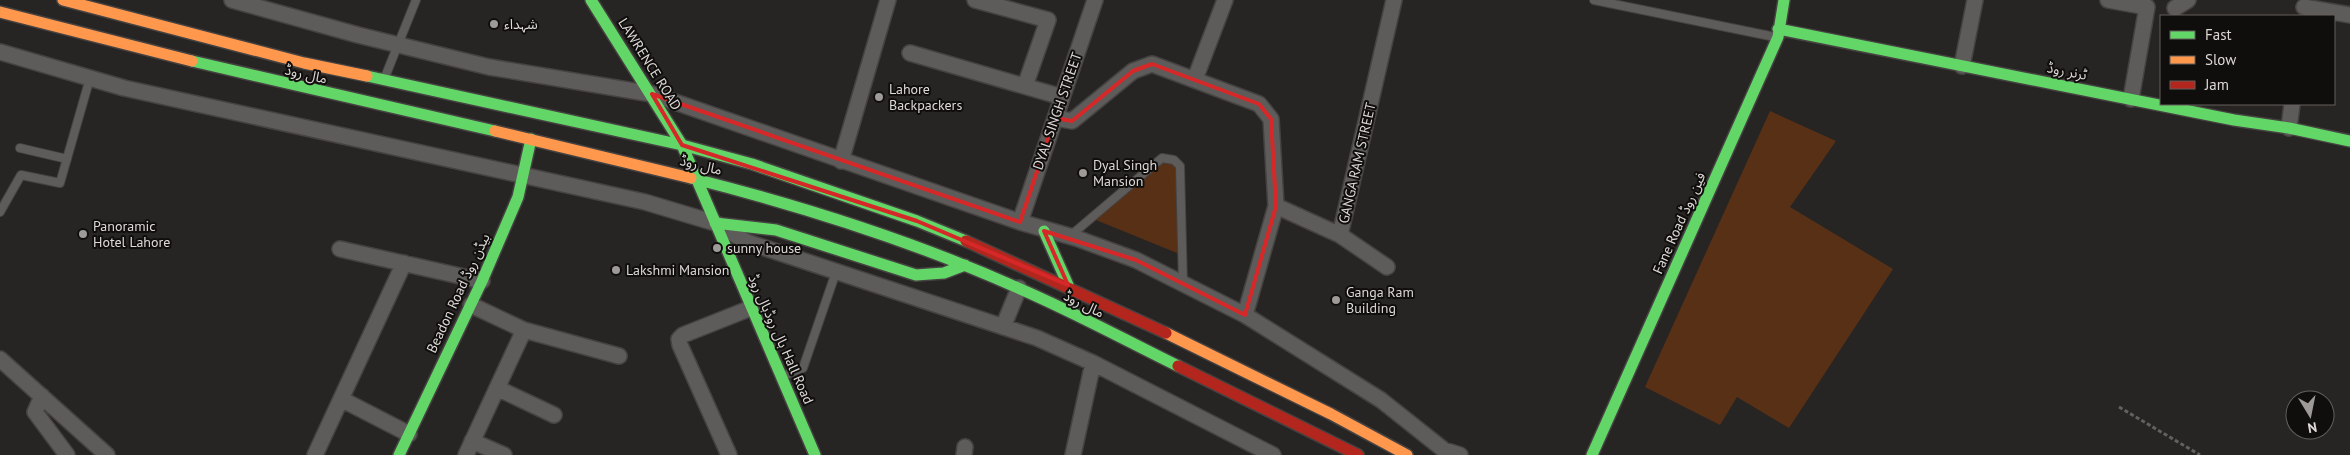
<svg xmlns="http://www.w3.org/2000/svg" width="2350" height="455" viewBox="0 0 2350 455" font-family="'PT Sans','Noto Sans Arabic',sans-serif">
  <rect width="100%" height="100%" fill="#272523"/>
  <path fill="#583015" d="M 1770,111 L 1836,141 L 1790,207 L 1893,269 L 1789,428 L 1737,397 L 1720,425 L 1645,387 Z
    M 1162,158 L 1180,166 L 1182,255 L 1091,218 Z"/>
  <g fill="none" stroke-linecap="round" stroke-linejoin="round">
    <defs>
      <path id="lane" d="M 1594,0 L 1775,37
        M 385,77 L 416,0
        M 20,148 L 67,159
        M 0,212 L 21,175 L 60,183 L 90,78
        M 1070,236 L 1162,158 L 1174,160 L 1180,166 L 1183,285
        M 783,376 L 803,368 L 836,272"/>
      <path id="street" d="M 232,0 L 358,35 L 489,67 L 652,94 L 1020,222 L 1076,238 L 1136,260 L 1245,315 L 1381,400 L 1444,450 L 1460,455
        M 975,0 L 1048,20 L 1025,86
        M 2108,0 L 2147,7 L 2131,99
        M 2304,7 L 2350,15
        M 2175,8 L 2188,0
        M 0,52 L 124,88 L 645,202 L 715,223 L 747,242 L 1037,338 L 1093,363 L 1273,455
        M 910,53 L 1062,97
        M 1962,66 L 1975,0
        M 1195,79 L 1225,0
        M 1055,118 L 1072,121 L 1133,71 L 1152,64 L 1259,104 L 1271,119 L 1276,206
        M 2289,128 L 2292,104
        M 841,161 L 888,0
        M 1020,222 L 1095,0
        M 1340,235 L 1387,267
        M 340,249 L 482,281
        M 1245,315 L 1276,206 L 1340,235 L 1394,0
        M 1003,327 L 1019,288
        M 524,330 L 619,356
        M 0,359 L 107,455
        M 497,388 L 554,415
        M 42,396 L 35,412 L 67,455
        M 341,399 L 409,434
        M 472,441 L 504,455
        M 315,455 L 404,263
        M 466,455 L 524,330 L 471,305
        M 729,455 L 680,345 L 679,339 L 683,335 L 751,308
        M 964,455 L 965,447
        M 1073,455 L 1093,363"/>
      <path id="fast" d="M 591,0 L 682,145 L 815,455
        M 1778,29 L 2234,120 L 2289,128 L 2350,141
        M 192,61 L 495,131
        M 367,76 L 682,145 L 752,164 L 917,221 L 966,241
        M 691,178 C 802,206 913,241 1018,288 C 1072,311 1125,340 1178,366
        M 715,223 L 776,230 L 916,275 L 944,273 L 965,265
        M 1044,231 L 1068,285
        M 399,455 L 482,281 L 518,197 L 531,139
        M 1592,455 L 1778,37 L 1784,0"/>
      <path id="slow" d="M 63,0 L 304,63 L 367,76
        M 0,12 L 192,61
        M 495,131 L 691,178
        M 1166,333 L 1331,414 L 1407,455"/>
      <path id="jam" d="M 966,241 L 1166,333
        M 1178,366 L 1358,455"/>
    </defs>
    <use href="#lane" stroke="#454241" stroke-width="10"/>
    <use href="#street" stroke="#454241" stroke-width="18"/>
    <use href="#fast" stroke="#454241" stroke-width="14"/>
    <use href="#slow" stroke="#454241" stroke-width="14"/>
    <use href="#jam" stroke="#454241" stroke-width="14"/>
    <path stroke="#626060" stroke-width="3" stroke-dasharray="4 2.5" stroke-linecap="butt" d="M 2119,407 L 2200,455"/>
    <use href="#lane" stroke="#5e5c5a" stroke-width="8"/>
    <use href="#street" stroke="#5e5c5a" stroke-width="15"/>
    <use href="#fast" stroke="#63d668" stroke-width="11"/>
    <use href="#slow" stroke="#ff974d" stroke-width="11"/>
    <use href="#jam" stroke="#b3261e" stroke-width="11"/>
  </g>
  <path fill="none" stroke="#d62828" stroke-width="4" stroke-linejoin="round" d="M 1152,64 L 1259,104 L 1271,119 L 1276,206 L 1245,315 L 1136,260 L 1044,231 L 1068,285 L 917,221 L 682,145 L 652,94 L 1020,222 L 1055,118 L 1072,121 L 1133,71 Z"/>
  <g fill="#9d9a98" stroke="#100e0c" stroke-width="2">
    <circle cx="494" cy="24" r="5"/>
    <circle cx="879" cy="97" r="5"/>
    <circle cx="1083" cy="173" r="5"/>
    <circle cx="83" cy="234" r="5"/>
    <circle cx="717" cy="248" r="5"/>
    <circle cx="616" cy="270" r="5"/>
    <circle cx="1336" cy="300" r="5"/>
  </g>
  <g text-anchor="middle" stroke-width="4" stroke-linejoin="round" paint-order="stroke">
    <g font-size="14" fill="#ddd9d7" stroke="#100e0c" text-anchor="start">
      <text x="504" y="29">شہداء</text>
      <text x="889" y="94">Lahore<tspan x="889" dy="16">Backpackers</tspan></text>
      <text x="1093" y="170">Dyal Singh<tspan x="1093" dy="16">Mansion</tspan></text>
      <text x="93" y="231">Panoramic<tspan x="93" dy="16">Hotel Lahore</tspan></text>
      <text x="727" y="253">sunny house</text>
      <text x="626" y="275">Lakshmi Mansion</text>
      <text x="1346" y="297">Ganga Ram<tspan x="1346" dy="16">Building</tspan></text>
    </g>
    <g font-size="14" fill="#ddd9d7" stroke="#100e0c">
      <text transform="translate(650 64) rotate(58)" y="5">LAWRENCE ROAD</text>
      <text transform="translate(2067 71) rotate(11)" y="5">ٹرنر روڈ</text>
      <text transform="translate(306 74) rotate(13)" y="5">مال روڈ</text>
      <text transform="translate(1057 111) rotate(-71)" y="5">DYAL SINGH STREET</text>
      <text transform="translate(1357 163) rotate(-77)" y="5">GANGA RAM STREET</text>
      <text transform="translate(701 165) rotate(14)" y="5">مال روڈ</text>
      <text transform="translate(1679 223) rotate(-66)" y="5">Fane Road فین روڈ</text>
      <text transform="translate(458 293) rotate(-65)" y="5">Beadon Road بیڈن روڈ</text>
      <text transform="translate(1084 304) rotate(26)" y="5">مال روڈ</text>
      <text transform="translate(781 339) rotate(66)" y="5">ہال روڈہال روڈ Hall Road</text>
    </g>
  </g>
  <rect x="2160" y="15" width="175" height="90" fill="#100e0c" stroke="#625f5d"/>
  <rect x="2170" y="31" width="25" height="8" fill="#63d668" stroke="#625f5d"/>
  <text x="2205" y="40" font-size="15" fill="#ddd9d7">Fast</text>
  <rect x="2170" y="56" width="25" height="8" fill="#ff974d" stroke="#625f5d"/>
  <text x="2205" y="65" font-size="15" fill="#ddd9d7">Slow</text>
  <rect x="2170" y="81" width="25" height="8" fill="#b3261e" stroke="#625f5d"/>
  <text x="2205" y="90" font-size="15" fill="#ddd9d7">Jam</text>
  <g transform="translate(2310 415) rotate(170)"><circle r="24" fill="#100e0c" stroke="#625f5d"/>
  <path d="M0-4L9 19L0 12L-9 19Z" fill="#9d9a98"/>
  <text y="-8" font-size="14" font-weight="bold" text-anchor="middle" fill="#ddd9d7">N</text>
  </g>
</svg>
